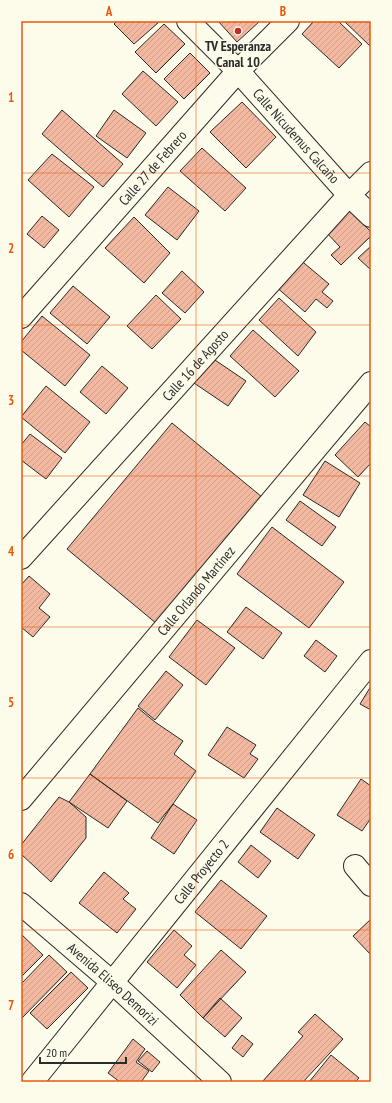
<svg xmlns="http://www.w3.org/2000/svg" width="392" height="1103" viewBox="0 0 392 1103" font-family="'PT Sans Narrow',sans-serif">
  <defs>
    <pattern id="building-hatch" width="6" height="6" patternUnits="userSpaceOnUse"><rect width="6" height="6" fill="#f2b8a0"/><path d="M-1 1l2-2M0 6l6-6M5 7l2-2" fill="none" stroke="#d09e8a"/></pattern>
  </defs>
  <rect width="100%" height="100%" fill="#fdfbea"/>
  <path fill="url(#building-hatch)" stroke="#2b2b2b" d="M 117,21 L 158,21 L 159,22 L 134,44 L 114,24 Z
    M 218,21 L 260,21 L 237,42 Z
    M 314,21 L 338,21 L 362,44 L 339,68 L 302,34 Z
    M 344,21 L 371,21 L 371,46 L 370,46 Z
    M 164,24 L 185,44 L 156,73 L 135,52 Z
    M 190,53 L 210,73 L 184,99 L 164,79 Z
    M 143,71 L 178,102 L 156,126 L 122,94 Z
    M 242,102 L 276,137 L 246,168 L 210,132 Z
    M 62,110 L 123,164 L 103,187 L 42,134 Z
    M 114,110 L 146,133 L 127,158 L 96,136 Z
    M 202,148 L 246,188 L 225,211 L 180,171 Z
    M 52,154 L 94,187 L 69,217 L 28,180 Z
    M 168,187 L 199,211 L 177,240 L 145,215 Z
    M 349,209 L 371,232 L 371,236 L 341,265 L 331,255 L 340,247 L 325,231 Z
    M 42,216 L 59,230 L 44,248 L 27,234 Z
    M 134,217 L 170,253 L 144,283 L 105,248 Z
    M 371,246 L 371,270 L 358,258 Z
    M 298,258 L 329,284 L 322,292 L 333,301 L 327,308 L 316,299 L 305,312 L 275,286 Z
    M 182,271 L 204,292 L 185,313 L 162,293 Z
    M 73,286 L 110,317 L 87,344 L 50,313 Z
    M 156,295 L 181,319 L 152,349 L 127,326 Z
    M 279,298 L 316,332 L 298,356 L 259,320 Z
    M 42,316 L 90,355 L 65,386 L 21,350 L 21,342 Z
    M 253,330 L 299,371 L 275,397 L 230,356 Z
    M 209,356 L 246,381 L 228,406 L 191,381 Z
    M 102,366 L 128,388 L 106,414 L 80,392 Z
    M 46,386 L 90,422 L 65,453 L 21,417 Z
    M 365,422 L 371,427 L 371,463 L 358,477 L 335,455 Z
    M 172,423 L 262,497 L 157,624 L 67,549 Z
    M 30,434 L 62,458 L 46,479 L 21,460 L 21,445 Z
    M 325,461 L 360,483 L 339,517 L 303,495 Z
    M 300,501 L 336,527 L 322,546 L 286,520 Z
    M 272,527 L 344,582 L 309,628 L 237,574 Z
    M 29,576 L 50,594 L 39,608 L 50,617 L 33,637 L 21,627 L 21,585 Z
    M 246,607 L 282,633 L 263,659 L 227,632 Z
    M 197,620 L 235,648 L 206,685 L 169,657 Z
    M 316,640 L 337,656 L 325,672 L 304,656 Z
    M 166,671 L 183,685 L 155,720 L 138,706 Z
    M 371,686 L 371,710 L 360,704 Z
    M 138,708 L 155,722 L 183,741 L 174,754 L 196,771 L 173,804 L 158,823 L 90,774 Z
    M 227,727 L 256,745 L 250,754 L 258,759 L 244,778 L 208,755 Z
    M 90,774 L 127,801 L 108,828 L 69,802 Z
    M 361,779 L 371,786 L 371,818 L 362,831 L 337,815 Z
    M 59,797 L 69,802 L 86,817 L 86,838 L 51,882 L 21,854 L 21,845 Z
    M 173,804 L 197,820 L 174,854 L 151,838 Z
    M 277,808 L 315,835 L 298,859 L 260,832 Z
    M 251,845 L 271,861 L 258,878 L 238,862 Z
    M 104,872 L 129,893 L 123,899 L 136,909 L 117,933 L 79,903 Z
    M 221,880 L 267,916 L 241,949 L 195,912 Z
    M 371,919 L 371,955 L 353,936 Z
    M 174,930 L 192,946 L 184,955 L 196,965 L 177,988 L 147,962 Z
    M 21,934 L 43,955 L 21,977 Z
    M 221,950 L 246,972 L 203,1018 L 180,995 Z
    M 49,955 L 67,972 L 21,1019 L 21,984 Z
    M 71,972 L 88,988 L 47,1029 L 30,1013 Z
    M 220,998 L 242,1018 L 225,1037 L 203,1018 Z
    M 315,1014 L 343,1039 L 303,1082 L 262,1082 L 303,1036 L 298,1032 Z
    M 242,1035 L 253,1044 L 243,1057 L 232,1048 Z
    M 133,1039 L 145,1049 L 136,1062 L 149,1071 L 141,1082 L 120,1082 L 108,1073 Z
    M 147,1051 L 160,1062 L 152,1072 L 138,1061 Z
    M 331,1055 L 359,1078 L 355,1082 L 309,1082 Z"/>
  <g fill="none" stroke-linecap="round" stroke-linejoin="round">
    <defs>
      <g id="street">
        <path id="s1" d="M 188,21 L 238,71 L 349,195 L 371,216"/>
        <path id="s2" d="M 21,317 L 238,71 L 288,21"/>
        <path id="s3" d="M 21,558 L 349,195 L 371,173"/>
        <path id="s4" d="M 21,799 L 371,383"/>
        <path d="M 355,866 L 371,885"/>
        <path id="s5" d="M 21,904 L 112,982 L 220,1082"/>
        <path id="s6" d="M 32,1082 L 371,661"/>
      </g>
    </defs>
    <use href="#street" stroke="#2b2b2b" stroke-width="24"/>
    <use href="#street" stroke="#fdfbea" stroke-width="22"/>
  </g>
  <path fill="none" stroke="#e8590c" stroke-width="1" stroke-opacity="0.55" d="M 196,21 L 196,1082M 21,173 L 371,173M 21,325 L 371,325M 21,476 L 371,476M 21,627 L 371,627M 21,778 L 371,778M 21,930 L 371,930"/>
  <circle fill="#c62828" stroke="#fdfbea" stroke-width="1.5" cx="238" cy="31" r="4"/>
  <g text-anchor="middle" stroke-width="3" stroke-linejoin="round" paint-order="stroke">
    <g font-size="14" font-weight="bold" fill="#2b2b2b" stroke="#fdfbea">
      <text x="238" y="51">TV Esperanza<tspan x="238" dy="16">Canal 10</tspan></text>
    </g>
    <g font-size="14" fill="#2b2b2b" stroke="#fdfbea">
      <text dy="5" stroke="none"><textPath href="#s1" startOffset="158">Calle Nicudemus Calcaño</textPath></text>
      <text dy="5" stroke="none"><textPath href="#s2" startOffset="199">Calle 27 de Febrero</textPath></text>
      <text dy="5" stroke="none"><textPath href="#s3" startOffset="260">Calle 16 de Agosto</textPath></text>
      <text dy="5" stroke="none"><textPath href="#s4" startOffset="272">Calle Orlando Martínez</textPath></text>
      <text dy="5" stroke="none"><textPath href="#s6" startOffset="270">Calle Proyecto 2</textPath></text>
      <text dy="5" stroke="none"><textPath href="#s5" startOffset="122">Avenida Eliseo Demorizi</textPath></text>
    </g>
  </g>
  <rect width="392" height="1103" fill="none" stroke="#fdfbea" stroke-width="44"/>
  <path d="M40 1057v6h86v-6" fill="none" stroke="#2b2b2b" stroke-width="2"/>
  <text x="46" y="1057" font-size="12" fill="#2b2b2b" stroke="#fdfbea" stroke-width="3" paint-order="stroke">20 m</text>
  <rect x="22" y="22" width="348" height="1059" fill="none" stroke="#e8590c" stroke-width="1.5"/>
  <g font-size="13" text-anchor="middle" font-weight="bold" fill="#e8590c">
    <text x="109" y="16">A</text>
    <text x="283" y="16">B</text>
    <text x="11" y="102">1</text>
    <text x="11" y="253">2</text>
    <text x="11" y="405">3</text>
    <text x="11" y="556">4</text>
    <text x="11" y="707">5</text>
    <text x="11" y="859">6</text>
    <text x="11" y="1010">7</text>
  </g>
</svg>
